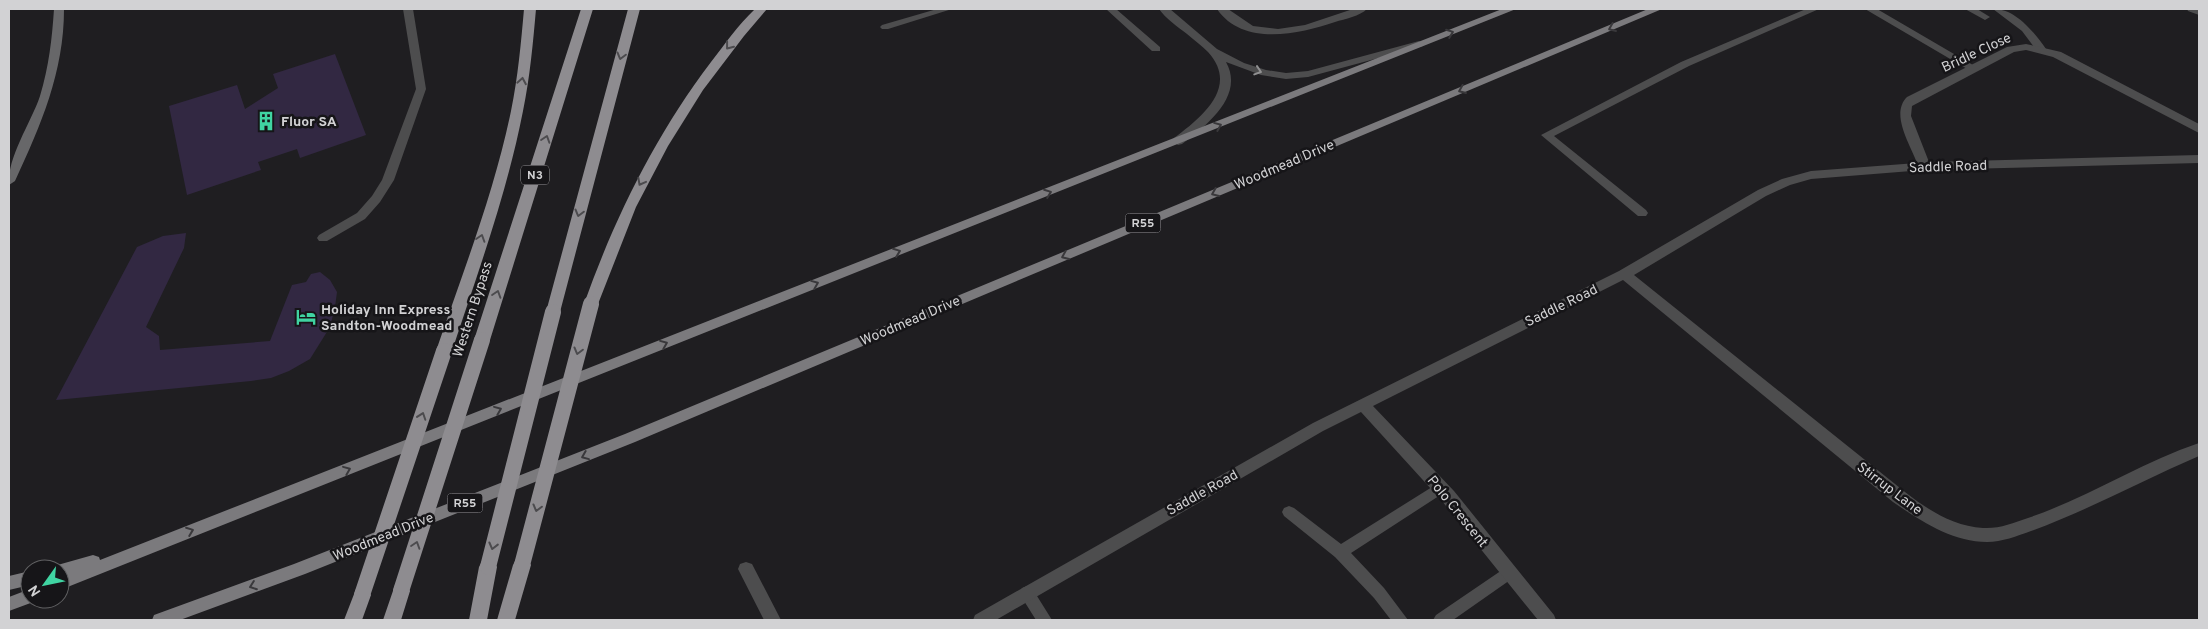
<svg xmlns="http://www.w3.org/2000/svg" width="2208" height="629" viewBox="0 0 2208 629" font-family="Overpass,sans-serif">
  <rect width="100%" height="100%" fill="#1f1e21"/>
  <path fill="#322842" d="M 335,54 L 366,135 L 300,158 L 297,149 L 258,162 L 261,170 L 187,195 L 169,106 L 237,85 L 245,109 L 278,88 L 273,74 Z
    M 186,233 L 184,248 L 146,327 L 159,336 L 160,350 L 270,341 L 292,285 L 306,282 L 311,274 L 320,272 L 330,280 L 337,292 L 335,307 L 330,327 L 310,359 L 289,371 L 271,378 L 251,381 L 56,400 L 137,247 L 163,236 Z"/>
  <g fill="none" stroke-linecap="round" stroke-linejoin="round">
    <path fill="#4d4d4e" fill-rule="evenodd" d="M 403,9 L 413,9 L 426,89 L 394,180 L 380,202 L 365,219 L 327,241 L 319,241 L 317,238 L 319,235 L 357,213 L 372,196 L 382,180 L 416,89 Z
      M 937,9 L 952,9 L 888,29 L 882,29 L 880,27 L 882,25 Z
      M 1106,9 L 1116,9 L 1160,47 L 1160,51 L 1152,51 Z
      M 1806,9 L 1819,9 L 1689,66 L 1554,136 L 1646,210 L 1648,213 L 1646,216 L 1638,216 L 1541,135 L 1681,62 Z
      M 1865,9 L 1877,9 L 1978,68 L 1977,70 L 1969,70 Z
      M 1965,9 L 1977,9 L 1990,17 L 1985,20 Z
      M 1993,9 C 2015,8 2034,32 2046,49 L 2045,51 L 2037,51 L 2022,31 Z
      M 1440,482 L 1445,484 L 1447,488 L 1445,492 L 1351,553 L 1384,588 L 1408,620 L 1391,620 L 1374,598 L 1335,557 L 1284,516 L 1282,512 L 1284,508 L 1289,506 L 1294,508 L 1341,544 Z
      M 1508,566 L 1513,568 L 1515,573 L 1513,578 L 1453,620 L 1433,620 L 1436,615 Z
      M 1027,586 L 1032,588 L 1052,620 L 1036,620 L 1019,593 L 1022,588 Z"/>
    <path fill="#4d4d4e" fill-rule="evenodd" d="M 1159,9 L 1170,9 L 1217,49 L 1244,63 L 1266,70 L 1286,73 L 1308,71 L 1419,41 L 1425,44 L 1423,46 L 1308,77 L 1286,79 L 1261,75 L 1226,62 C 1245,96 1206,126 1182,144 L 1178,145 L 1172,141 L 1174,138 C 1201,118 1240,87 1208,52 C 1202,46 1194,40 1187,34 C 1178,27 1165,18 1159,9 Z
      M 1217,9 L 1228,9 L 1253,26 L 1278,29 L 1305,25 L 1353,9 L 1367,9 C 1360,16 1345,19 1335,22 C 1299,34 1243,47 1217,9 Z
      M 2187,9 L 2199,9 L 2199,15 L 2188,11 Z
      M 2026,44 L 2061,52 L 2199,124 L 2199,133 L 2053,57 L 2026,50 L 2014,52 L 1912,106 L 1911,116 L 1929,162 L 2199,155 L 2199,163 L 1924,170 L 1811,179 L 1790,185 L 1766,196 L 1634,275 L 1905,492 C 1928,510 1953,526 1983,528 C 1999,529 2013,523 2028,518 C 2087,498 2140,463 2199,443 L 2199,456 C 2143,480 2089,510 2031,531 C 2017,536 2002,542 1987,542 C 1952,542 1921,521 1893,502 L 1623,280 L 1373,406 L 1454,491 L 1554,615 L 1556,620 L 1538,620 L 1442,501 L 1361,412 L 1323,431 L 996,620 L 973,620 L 975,615 L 1313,423 L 1619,271 L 1758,190 L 1782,179 L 1811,171 L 1917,163 C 1910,144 1890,114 1907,97 L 2007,47 Z
      M 746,562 L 752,564 L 781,620 L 764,620 L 738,569 L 740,564 Z"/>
    <path fill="#676769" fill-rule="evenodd" d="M 54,9 L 64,9 C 64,72 41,125 15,181 L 9,185 C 7,157 31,123 40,96 C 49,66 52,39 54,9 Z"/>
    <path fill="#7b7a7d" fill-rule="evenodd" d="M 1502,9 L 1516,9 L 60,590 L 60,569 L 53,569 L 54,566 L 93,555 L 99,557 L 100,560 Z
      M 1648,9 L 1662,9 L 635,442 L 305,574 L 180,620 L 152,620 L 154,615 L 294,564 L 625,434 Z
      M 30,571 L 30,585 L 9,590 L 9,576 Z
      M 30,589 L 30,599 L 37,599 L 36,601 L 9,611 L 9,597 Z"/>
    <path fill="#8e8c90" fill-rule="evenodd" d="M 524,9 L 536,9 C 533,43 530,77 523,111 C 507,193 478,272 452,351 L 449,355 L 444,357 L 439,355 L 436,351 C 463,272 494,193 511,111 C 518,77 521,43 524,9 Z
      M 581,9 L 593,9 L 490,340 L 487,344 L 482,346 L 477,344 L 474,340 Z
      M 628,9 L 640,9 L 560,312 L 558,316 L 553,318 L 548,316 L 546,312 Z
      M 755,9 L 767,9 L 744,36 L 703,90 L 668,146 L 636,207 L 598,304 L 596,308 L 591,309 L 586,308 L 584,304 C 615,217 655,136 711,62 C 725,44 738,25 755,9 Z
      M 522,557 L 528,559 L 531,565 L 515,620 L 497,620 L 513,565 L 516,559 Z
      M 488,559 L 494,561 L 497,567 L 487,620 L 469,620 L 479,567 L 482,561 Z
      M 401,583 L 407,585 L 410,591 L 401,620 L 383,620 L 395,585 Z
      M 362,587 L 368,589 L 371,595 L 362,620 L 344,620 L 356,589 Z"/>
    <path stroke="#8e8c90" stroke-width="16" d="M 522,565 L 591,304
      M 488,567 L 553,312
      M 401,591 L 482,340
      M 362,595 L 444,351"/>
  </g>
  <defs><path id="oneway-chevron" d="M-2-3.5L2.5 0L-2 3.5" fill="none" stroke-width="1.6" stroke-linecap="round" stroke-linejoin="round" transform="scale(1.25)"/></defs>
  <g stroke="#39383b">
    <use href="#oneway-chevron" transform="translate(1612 28) rotate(157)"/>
    <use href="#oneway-chevron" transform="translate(1450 33) rotate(-21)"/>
    <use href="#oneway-chevron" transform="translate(1462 90) rotate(157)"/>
    <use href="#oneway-chevron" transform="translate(1218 126) rotate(-22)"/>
    <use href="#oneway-chevron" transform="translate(1048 193) rotate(-21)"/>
    <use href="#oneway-chevron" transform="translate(1215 193) rotate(157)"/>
    <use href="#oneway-chevron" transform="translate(897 252) rotate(-21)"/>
    <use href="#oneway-chevron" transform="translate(1065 256) rotate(157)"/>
    <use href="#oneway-chevron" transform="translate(815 284) rotate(-22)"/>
    <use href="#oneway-chevron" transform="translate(664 344) rotate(-22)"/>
    <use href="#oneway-chevron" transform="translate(498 410) rotate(-22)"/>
    <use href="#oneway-chevron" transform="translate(585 456) rotate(158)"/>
    <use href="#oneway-chevron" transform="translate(347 470) rotate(-22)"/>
    <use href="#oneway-chevron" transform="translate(190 531) rotate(-21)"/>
    <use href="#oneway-chevron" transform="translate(253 586) rotate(160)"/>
  </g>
  <g stroke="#4c4b4e">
    <use href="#oneway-chevron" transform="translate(729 46) rotate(128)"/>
    <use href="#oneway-chevron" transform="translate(621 56) rotate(105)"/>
    <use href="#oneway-chevron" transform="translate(522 81) rotate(-80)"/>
    <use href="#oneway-chevron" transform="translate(546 139) rotate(-72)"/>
    <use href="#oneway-chevron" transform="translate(641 182) rotate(118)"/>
    <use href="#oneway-chevron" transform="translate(579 213) rotate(105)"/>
    <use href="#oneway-chevron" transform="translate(481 238) rotate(-72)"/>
    <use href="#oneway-chevron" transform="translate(497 294) rotate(-72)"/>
    <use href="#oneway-chevron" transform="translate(578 351) rotate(105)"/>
    <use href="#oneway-chevron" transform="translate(422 416) rotate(-71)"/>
    <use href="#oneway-chevron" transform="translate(537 508) rotate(105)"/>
    <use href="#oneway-chevron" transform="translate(416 545) rotate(-72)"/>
    <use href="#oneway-chevron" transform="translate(493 546) rotate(104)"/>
  </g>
  <use stroke="#909091" href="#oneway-chevron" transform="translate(1258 71) rotate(18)"/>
  <defs>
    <symbol id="building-bare" viewBox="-9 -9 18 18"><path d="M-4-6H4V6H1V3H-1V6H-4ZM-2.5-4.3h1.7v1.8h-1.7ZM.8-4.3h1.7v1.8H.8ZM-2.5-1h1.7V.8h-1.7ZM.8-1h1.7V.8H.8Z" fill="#40d4a2" stroke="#161518" stroke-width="2.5" paint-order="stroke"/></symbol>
    <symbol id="hotel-bare" viewBox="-9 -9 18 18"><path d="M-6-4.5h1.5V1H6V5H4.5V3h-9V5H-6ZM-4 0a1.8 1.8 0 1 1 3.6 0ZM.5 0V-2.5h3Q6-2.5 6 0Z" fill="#40d4a2" stroke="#161518" stroke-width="2.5" paint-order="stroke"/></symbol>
  </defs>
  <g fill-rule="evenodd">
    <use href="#building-bare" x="252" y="107" width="28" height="28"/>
    <use href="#hotel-bare" x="292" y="303" width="28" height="28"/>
  </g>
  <g text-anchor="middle" stroke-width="5" stroke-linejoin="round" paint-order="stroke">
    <g fill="#161518" stroke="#9a999c" stroke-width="1">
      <rect x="521" y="165.5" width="28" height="19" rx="4"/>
      <rect x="1125.5" y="213.5" width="35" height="19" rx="4"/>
      <rect x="447.5" y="493.5" width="35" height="19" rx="4"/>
    </g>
    <g font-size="12" font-weight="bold" fill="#d2d2d4">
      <text x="535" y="179">N3</text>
      <text x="1143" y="227">R55</text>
      <text x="465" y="507">R55</text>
    </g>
    <g font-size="14" fill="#d2d2d4" stroke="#161518">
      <text transform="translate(1976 52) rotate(-25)" y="5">Bridle Close</text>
      <text transform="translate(1284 164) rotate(-23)" y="5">Woodmead Drive</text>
      <text transform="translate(1948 166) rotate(-2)" y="5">Saddle Road</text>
      <text transform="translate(1561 305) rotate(-26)" y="5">Saddle Road</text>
      <text transform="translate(472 309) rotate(-72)" y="5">Western Bypass</text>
      <text transform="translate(910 320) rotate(-23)" y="5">Woodmead Drive</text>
      <text transform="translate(1890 488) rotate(37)" y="5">Stirrup Lane</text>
      <text transform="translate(1202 492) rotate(-29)" y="5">Saddle Road</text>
      <text transform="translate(1458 511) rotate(51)" y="5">Polo Crescent</text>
      <text transform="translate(383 536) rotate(-22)" y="5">Woodmead Drive</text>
    </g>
    <g font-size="14" font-weight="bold" fill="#d2d2d4" stroke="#161518" text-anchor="start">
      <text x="281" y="126">Fluor SA</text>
      <text x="321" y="314">Holiday Inn Express<tspan x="321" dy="16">Sandton-Woodmead</tspan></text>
    </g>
  </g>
  <rect width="2208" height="629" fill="none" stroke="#d2d2d4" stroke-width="20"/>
  <g transform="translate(45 584) rotate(237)"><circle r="24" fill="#161518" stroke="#616163"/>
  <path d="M0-4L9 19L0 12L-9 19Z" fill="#40d4a2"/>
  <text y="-8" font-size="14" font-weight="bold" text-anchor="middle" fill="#d2d2d4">N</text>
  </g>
</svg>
